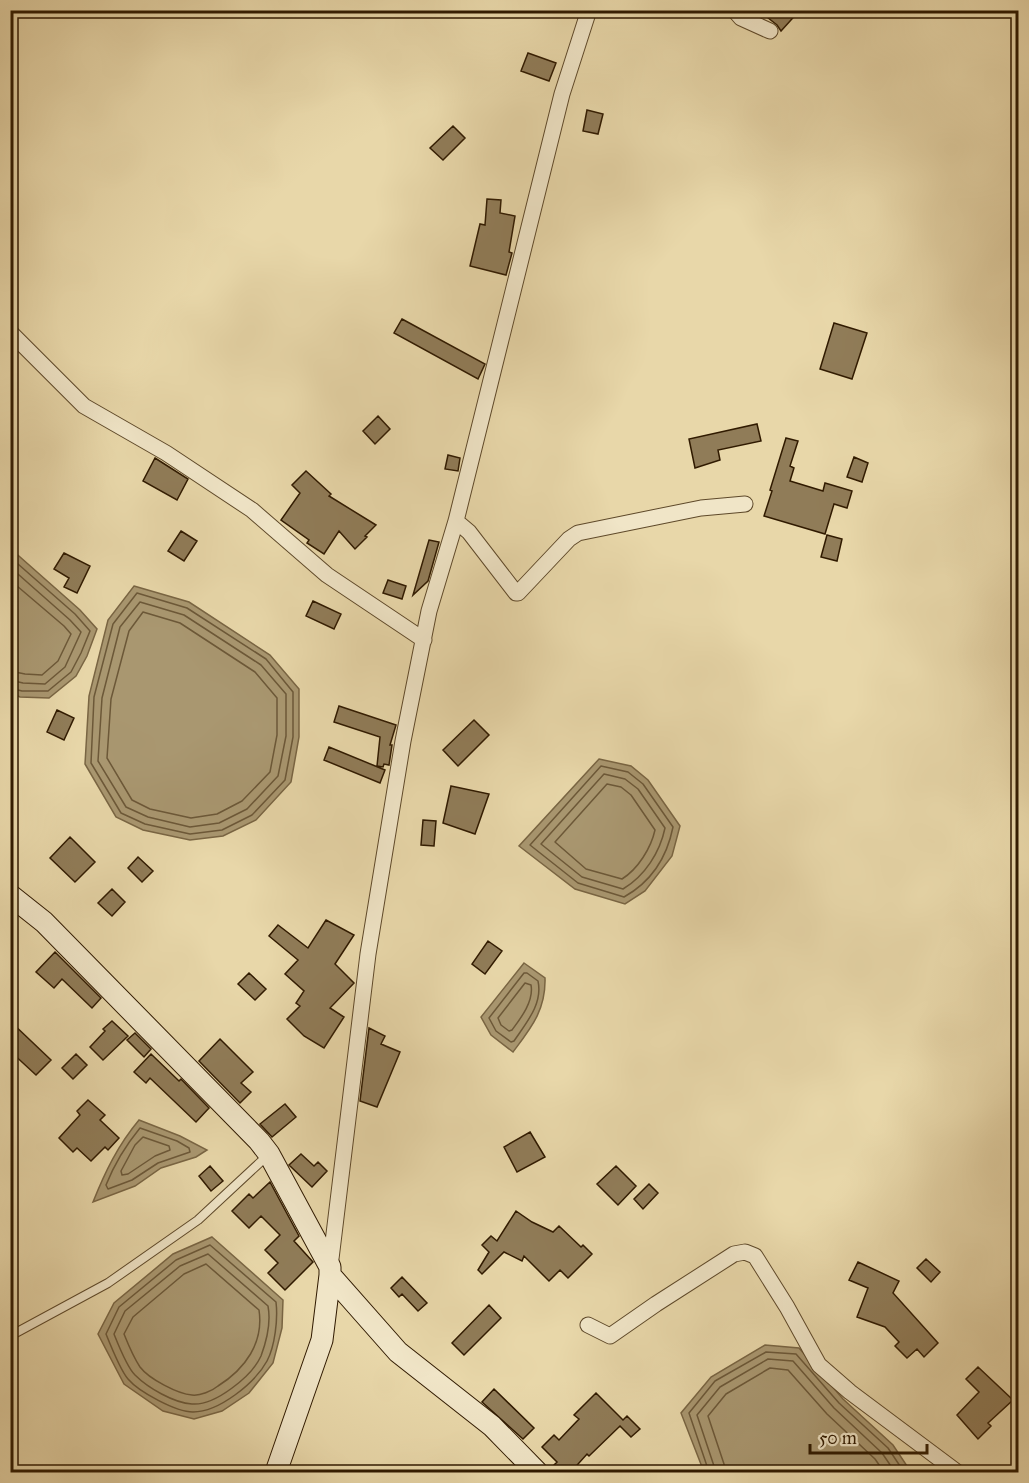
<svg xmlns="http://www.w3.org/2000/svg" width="1029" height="1483" viewBox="0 0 1029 1483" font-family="'IM FELL Great Primer',serif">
  <rect width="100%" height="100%" fill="#e8d7a9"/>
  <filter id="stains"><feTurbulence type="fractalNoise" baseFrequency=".00333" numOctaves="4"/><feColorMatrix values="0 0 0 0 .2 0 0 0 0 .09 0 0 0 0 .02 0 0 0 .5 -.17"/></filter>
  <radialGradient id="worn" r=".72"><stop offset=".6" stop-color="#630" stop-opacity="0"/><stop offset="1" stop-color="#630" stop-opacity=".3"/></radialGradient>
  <path fill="#a99770" stroke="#796543" stroke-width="1.5" d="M 11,549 L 80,610 L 97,629 L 87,656 L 76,676 L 49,698 L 20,697 L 11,693 Z
    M 134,586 L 189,602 L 270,655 L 299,689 L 299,737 L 291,782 L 256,820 L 223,836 L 190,840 L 143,830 L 116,817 L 85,764 L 89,696 L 108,620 Z
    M 599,759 L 631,766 L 648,780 L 680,826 L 672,856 L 645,891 L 625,904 L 575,889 L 519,846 Z
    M 524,963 L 545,978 C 546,1010 531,1028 513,1052 L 491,1035 L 481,1017 Z
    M 139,1120 L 180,1136 L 207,1150 L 196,1157 L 161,1168 L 135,1186 L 93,1202 C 105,1172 118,1145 139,1120 Z
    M 212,1237 L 283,1300 L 282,1328 L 273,1363 L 249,1393 L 222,1411 L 194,1419 L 163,1411 L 124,1384 L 98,1334 L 114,1303 L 173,1254 Z
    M 765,1345 L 799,1348 L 843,1399 L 893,1445 L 911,1472 L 704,1472 L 681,1413 L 711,1377 Z"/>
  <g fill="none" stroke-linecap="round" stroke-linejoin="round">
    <path stroke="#6c5838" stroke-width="1.5" d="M 10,557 L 75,614 L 90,631 L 81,653 L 71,672 L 48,691 L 22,691 L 10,688
      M 10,567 L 70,620 L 81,632 L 65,667 L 45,684 L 23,683 L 10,680
      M 10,580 L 64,626 L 71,634 L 58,661 L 42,675 L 25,674 L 10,671
      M 137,593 L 187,608 L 266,659 L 293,692 L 293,737 L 285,780 L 252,815 L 222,830 L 190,834 L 145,824 L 121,813 L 91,763 L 94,697 L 113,624 Z
      M 140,602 L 184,615 L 261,665 L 286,694 L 286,736 L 278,776 L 247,809 L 219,823 L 190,827 L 148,817 L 126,807 L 98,761 L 102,698 L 120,627 Z
      M 143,612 L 180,623 L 255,672 L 277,698 L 277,735 L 270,772 L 242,801 L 217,814 L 191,818 L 150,809 L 132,800 L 107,758 L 111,699 L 129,631 Z
      M 601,766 L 628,772 L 643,784 L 673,827 C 667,857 651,882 624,897 L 578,883 L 530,845 Z
      M 604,774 L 625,779 L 638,789 L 665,828 C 660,852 645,876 623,889 L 582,877 L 541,844 Z
      M 607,784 L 621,787 L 631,795 L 655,830 C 651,848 638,869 622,879 L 586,869 L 555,842 Z
      M 524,973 L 527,973 L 538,981 C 543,1004 526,1023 514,1041 L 511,1042 L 496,1031 L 489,1018 Z
      M 525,983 L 531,985 C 534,1001 521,1018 512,1030 L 509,1031 L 501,1025 L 498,1018 Z
      M 140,1128 L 177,1141 L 189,1148 L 190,1152 L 158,1163 L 132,1180 L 108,1189 L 106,1185 C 114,1165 126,1145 140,1128 Z
      M 143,1137 L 169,1146 L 170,1150 L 155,1156 L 128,1174 L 122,1175 L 121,1171 L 135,1145 Z
      M 210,1245 L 276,1302 C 278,1319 275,1346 267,1361 C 255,1383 219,1412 193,1412 C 176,1412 139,1392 128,1379 C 121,1371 110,1344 106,1334 L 119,1307 L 176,1260 Z
      M 208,1254 L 268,1306 C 271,1322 267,1340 261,1356 C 252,1376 215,1406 192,1404 C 174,1403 148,1388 135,1375 C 127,1367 118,1344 114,1334 L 125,1311 L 180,1266 Z
      M 206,1264 L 259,1310 C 264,1343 245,1369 218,1386 C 212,1391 200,1396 192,1395 C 178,1394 149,1379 140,1367 C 134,1358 128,1344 124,1334 L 133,1317 L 184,1274 Z
      M 709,1472 L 689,1413 L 715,1381 L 766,1352 L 796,1354 L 839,1403 L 888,1448 L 904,1472
      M 716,1472 L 697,1415 L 720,1387 L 768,1359 L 793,1361 L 834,1408 L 882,1453 L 895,1472
      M 725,1472 L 724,1464 L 708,1416 L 726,1394 L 770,1368 L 788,1370 L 827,1414 L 875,1459 L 884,1472"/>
  </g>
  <path fill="#907c58" stroke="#301a00" stroke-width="1.5" d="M 758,10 L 800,10 L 781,31 L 777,25 Z
    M 528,53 L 556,63 L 549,81 L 521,71 Z
    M 587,110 L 603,114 L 598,134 L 583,131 Z
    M 453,126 L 465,138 L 443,160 L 430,148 Z
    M 487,199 L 501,200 L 500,213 L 515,216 L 509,252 L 512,253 L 506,275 L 470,266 L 480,224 L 485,225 Z
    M 402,319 L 485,364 L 478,379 L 394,333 Z
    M 834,323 L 867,333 L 852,379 L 820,369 Z
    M 378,416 L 390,429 L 375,444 L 363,431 Z
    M 757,424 L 761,441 L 718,450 L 720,460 L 695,468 L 689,439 Z
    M 786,438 L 798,441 L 790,466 L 794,468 L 790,481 L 823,491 L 825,483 L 852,491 L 847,508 L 834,504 L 825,534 L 764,516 L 772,491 L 770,490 Z
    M 448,455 L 460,458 L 458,471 L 445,469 Z
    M 854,457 L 868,463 L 862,482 L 847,477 Z
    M 155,458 L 188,479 L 177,500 L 143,481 Z
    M 306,471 L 331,494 L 329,496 L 376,525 L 365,536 L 367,537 L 355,549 L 339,531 L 324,554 L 307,543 L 309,540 L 281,520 L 300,493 L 292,485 Z
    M 181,531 L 197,541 L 184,561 L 168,551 Z
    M 827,535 L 842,539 L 837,561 L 821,557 Z
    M 429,540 L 439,542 L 428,581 L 413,595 Z
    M 64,553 L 90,566 L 77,593 L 64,587 L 69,578 L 54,569 Z
    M 388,580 L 406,586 L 402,599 L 383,593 Z
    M 313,601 L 341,614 L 334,629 L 306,616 Z
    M 339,706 L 396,725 L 390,745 L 392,745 L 389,765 L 384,764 L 383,767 L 377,766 L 380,737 L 334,722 Z
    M 57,710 L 74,718 L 64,740 L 47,732 Z
    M 474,720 L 489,735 L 458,766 L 443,750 Z
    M 329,747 L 385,770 L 380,783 L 324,760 Z
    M 451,786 L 489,794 L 475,834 L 443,823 Z
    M 423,820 L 436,821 L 434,846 L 421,845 Z
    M 70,837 L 95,862 L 75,882 L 50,858 Z
    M 138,857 L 153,871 L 142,882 L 128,868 Z
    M 112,889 L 125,902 L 112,916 L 98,903 Z
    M 326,920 L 354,935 L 335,964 L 354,983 L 330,1008 L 344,1017 L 324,1048 L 304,1036 L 287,1019 L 300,1006 L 296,1003 L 304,991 L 285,974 L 298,960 L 269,936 L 278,925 L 308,948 Z
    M 488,941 L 502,951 L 485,974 L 472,964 Z
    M 55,952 L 101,998 L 92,1008 L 62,979 L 54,988 L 36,972 Z
    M 249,973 L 266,989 L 255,1000 L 238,984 Z
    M 10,1021 L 51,1060 L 36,1075 L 10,1051 Z
    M 112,1021 L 128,1036 L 103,1060 L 90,1047 L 105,1031 L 103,1029 Z
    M 369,1028 L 385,1036 L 381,1044 L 400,1052 L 377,1107 L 360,1101 Z
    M 135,1033 L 151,1049 L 144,1057 L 127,1040 Z
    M 220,1039 L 253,1072 L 241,1083 L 251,1092 L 240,1103 L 199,1061 Z
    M 76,1054 L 87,1065 L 73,1079 L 62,1068 Z
    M 151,1054 L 179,1081 L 181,1079 L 209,1108 L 196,1122 L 150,1078 L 146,1083 L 134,1072 Z
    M 88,1100 L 105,1115 L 100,1120 L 119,1138 L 108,1150 L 105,1147 L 91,1161 L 77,1148 L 73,1152 L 59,1138 L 80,1115 L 77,1111 Z
    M 285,1104 L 296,1117 L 272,1137 L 260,1124 Z
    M 530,1132 L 545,1157 L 517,1172 L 504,1147 Z
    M 301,1154 L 314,1166 L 318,1162 L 327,1171 L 312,1187 L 289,1165 Z
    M 210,1166 L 223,1181 L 211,1191 L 199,1176 Z
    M 616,1166 L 636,1186 L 618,1205 L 597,1184 Z
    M 270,1182 L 299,1236 L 294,1241 L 313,1262 L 285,1290 L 268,1273 L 278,1263 L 265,1250 L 280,1235 L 261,1216 L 249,1228 L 232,1211 L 249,1194 L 253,1198 Z
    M 649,1184 L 658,1193 L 643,1209 L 634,1199 Z
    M 516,1211 L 532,1222 L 553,1232 L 559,1226 L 581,1247 L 583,1245 L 592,1254 L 568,1278 L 560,1270 L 549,1281 L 524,1256 L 522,1261 L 504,1252 L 482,1274 L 478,1270 L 489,1252 L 482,1245 L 491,1236 L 497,1241 Z
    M 926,1259 L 940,1272 L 931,1282 L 917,1268 Z
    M 858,1262 L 899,1281 L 893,1293 L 938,1343 L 924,1357 L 917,1349 L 907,1358 L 895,1346 L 899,1342 L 885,1327 L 857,1317 L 868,1288 L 849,1280 Z
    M 402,1277 L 427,1303 L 418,1311 L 402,1294 L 399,1297 L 391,1288 Z
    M 489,1305 L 501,1318 L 464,1355 L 452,1343 Z
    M 978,1367 L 1013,1400 L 988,1423 L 991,1426 L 978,1439 L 957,1415 L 979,1392 L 966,1379 Z
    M 494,1389 L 534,1428 L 523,1439 L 482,1402 Z
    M 596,1393 L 623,1420 L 627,1416 L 640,1429 L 631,1437 L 620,1426 L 589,1456 L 587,1454 L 570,1473 L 549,1473 L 549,1470 L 557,1462 L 542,1447 L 554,1435 L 559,1440 L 579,1419 L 574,1415 Z"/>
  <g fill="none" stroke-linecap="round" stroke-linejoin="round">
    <defs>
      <path id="lane" d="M 10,1336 L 108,1283 L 198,1220 L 268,1155"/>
      <path id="street" d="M 734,10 L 741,18 L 770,31
        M 10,332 L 84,406 L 166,453 L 252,510 L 327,575 L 424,640
        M 456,521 L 469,532 L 516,593 L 518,593 L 569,539 L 578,533 L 701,508 L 745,504
        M 330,1267 L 368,954 L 403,741 L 429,611 L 456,521 L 562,94 L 589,10
        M 588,1325 L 610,1336 L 656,1304 L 734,1254 L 745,1252 L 755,1256 L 787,1307 L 819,1365 L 850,1392 L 957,1472"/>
      <path id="secondary" d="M 10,895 L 44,922 L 259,1141 L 269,1154 L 330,1267 L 330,1275 L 322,1340 L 276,1472
        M 330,1275 L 398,1352 L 492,1426 L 537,1472"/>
    </defs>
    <use href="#lane" stroke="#5e492a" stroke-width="10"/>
    <use href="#street" stroke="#5e492a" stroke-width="17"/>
    <use href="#secondary" stroke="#301a00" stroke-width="23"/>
    <use href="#lane" stroke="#f0e5c7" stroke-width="8"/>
    <use href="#street" stroke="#f0e5c7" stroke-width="15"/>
    <use href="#secondary" stroke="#f0e5c7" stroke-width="21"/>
  </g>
  <rect width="1029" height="1483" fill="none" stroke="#e8d7a9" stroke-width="36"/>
  <rect x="12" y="12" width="1005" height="1459" fill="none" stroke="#301a00" stroke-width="3"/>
  <rect x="18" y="18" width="993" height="1447" fill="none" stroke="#301a00" stroke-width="1.5"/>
  <path d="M810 1444v9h117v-9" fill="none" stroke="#301a00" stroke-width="3"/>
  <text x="819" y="1444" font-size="18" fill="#301a00" stroke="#f0e5c7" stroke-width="4.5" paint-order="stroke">50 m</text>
  <rect width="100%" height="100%" filter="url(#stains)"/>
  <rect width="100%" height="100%" fill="url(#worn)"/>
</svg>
